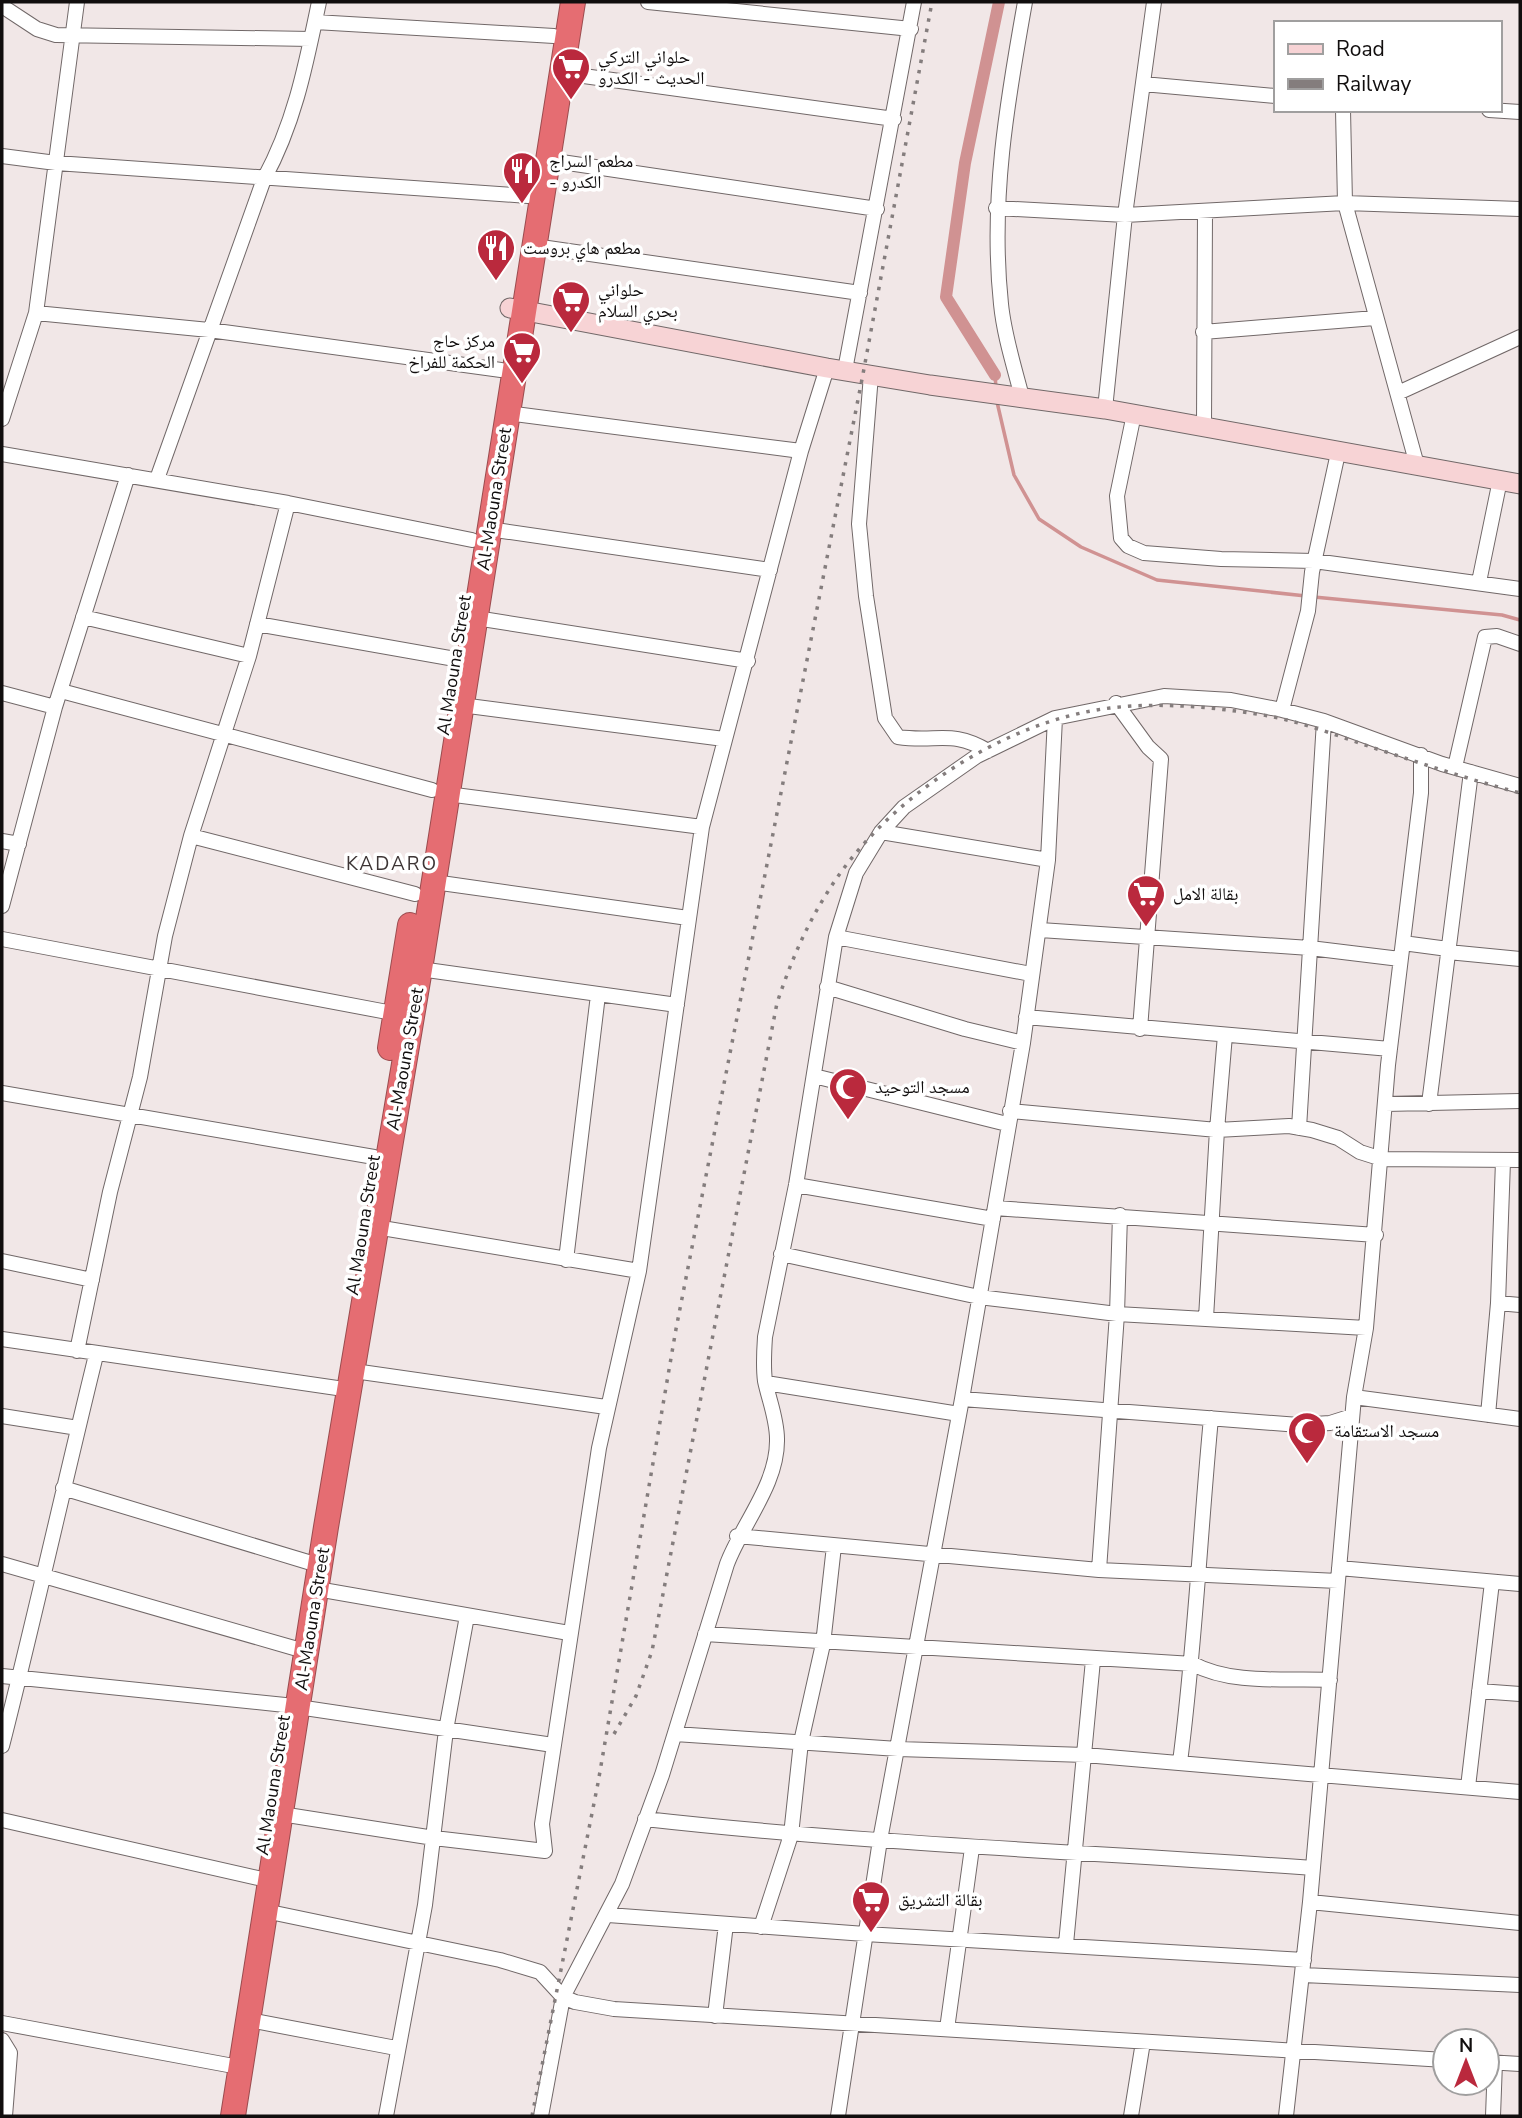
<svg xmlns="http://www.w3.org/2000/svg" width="1522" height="2118" viewBox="0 0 1522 2118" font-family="'Nunito Sans','Noto Naskh Arabic',sans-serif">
  <rect width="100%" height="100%" fill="#f1e7e7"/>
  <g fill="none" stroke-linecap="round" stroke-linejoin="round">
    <path stroke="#d09292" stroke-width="3.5" d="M 995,375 L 996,388
      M 997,402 L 1014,475 L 1039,519 L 1081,547 L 1157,580 L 1306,596
      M 1314,597 L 1502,615 L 1520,620"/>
    <path stroke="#d09292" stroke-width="12" d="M 995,375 L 946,297 L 965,163 L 999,2"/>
    <defs>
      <path id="street" d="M 648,2 L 911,29
        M 2,6 L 37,29 L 56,35 L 311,39
        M 315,22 L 554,36
        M 562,73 L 894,119
        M 1143,84 L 1275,96
        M 1343,110 L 1345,203 L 1417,465
        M 1489,110 L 1520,112
        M 2,156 L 56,163 L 528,196
        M 548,160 L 877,209
        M 996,208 L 1125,215 L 1345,203 L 1520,209
        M 534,246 L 860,293
        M 36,313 L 209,330 L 501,370
        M 1203,332 L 1375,318
        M 845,370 L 914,2
        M 871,375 L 859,524 L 866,596 L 885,718 L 898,737 C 937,743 951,729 988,751
        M 1398,393 L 1520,337
        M 1022,397 C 1014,366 1004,335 1001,304 C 990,201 1007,102 1025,2
        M 1105,409 L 1125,215 L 1154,2
        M 507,413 L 801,451
        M 1134,414 L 1117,496 L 1121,538 L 1128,546 L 1144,553 L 1221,559 L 1314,561 L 1520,589
        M 2,419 L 36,313 L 77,2
        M 1204,426 L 1205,212
        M 2,454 L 288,503 L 472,540
        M 157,479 L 264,179 C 295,122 306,64 319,2
        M 489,529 L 770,570
        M 1479,582 L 1500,480
        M 83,617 L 249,656
        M 476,618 L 748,661
        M 257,624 L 455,659
        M 61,691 L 432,790
        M 2,693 L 55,707
        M 1116,703 L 1148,747 L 1161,759 L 1140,1029
        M 461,705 L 724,739
        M 1282,710 L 1308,611 L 1312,572 L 1338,453
        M 1455,767 L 1485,637 L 1497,636 L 1520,644
        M 447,794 L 702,827
        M 881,832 L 1048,860
        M 191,836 L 415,894
        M 2,841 L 19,844
        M 434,882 L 688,918
        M 2,906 L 55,707 L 128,475
        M 1040,930 L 1310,948 L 1400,959
        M 836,937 L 1031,974
        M 2,939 L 403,1015
        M 1403,943 L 1448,949
        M 1448,952 L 1520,959
        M 420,969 L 677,1005
        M 827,987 L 965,1029 L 1023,1043
        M 1026,1017 L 1390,1049
        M 814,1076 L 1007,1124
        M 2,1093 L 374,1157
        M 1385,1104 L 1520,1101
        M 1429,1104 L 1471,772
        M 1010,1111 L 1217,1130 L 1225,1035
        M 1299,1128 L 1324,721
        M 796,1185 L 993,1219
        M 995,1208 L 1376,1235
        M 376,1227 L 639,1271
        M 781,1254 L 979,1297 L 1117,1314 L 1366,1328
        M 566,1260 L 598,995
        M 2,1261 L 92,1280
        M 1498,1303 L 1520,1305
        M 1206,1318 L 1217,1130 L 1289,1126 L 1312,1130 L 1338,1138 L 1360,1152 L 1382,1159 L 1520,1160
        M 2,1339 L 337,1388
        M 77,1351 L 110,1192 L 140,1077 L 165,936 L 191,836 L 249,656 L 288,503
        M 354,1371 L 606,1407
        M 766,1383 L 959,1414
        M 1354,1397 L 1520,1419
        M 962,1399 L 1299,1425 L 1330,1423 L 1352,1416
        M 1488,1415 L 1498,1303 L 1503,1161
        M 2,1416 L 78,1428
        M 63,1488 L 308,1562
        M 737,1536 L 1099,1570 L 1338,1581
        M 2,1564 L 294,1648
        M 1339,1568 L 1520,1584
        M 1099,1570 L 1117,1314 L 1120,1215
        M 317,1589 L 569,1633
        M 705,1634 L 1193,1664 C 1232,1685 1287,1678 1330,1680
        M 2,1676 L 285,1705
        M 1479,1691 L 1520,1694
        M 298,1707 L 553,1745
        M 675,1734 L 898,1749 L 1085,1755 L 1520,1792
        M 2,1746 C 35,1616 64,1485 96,1355
        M 1180,1762 C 1195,1648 1200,1533 1211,1418
        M 1468,1787 L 1492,1582
        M 281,1814 L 434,1838 L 545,1851 L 542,1824 L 599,1448 L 639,1271 L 702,827 L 801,451 L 827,368
        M 645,1819 C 867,1844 1090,1852 1313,1868
        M 2,1820 L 271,1881
        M 1310,1902 L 1520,1923
        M 265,1911 L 500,1960 L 540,1972 L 563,1997 L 575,2002 L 614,2009 L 1445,2060
        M 608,1915 L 865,1934 L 1304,1960
        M 761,1927 L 791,1835 L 801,1742 L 823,1644 L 834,1546
        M 1066,1944 L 1093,1660
        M 1303,1975 L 1520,1985
        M 715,2016 L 726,1924
        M 249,2020 L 396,2048
        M 2,2023 L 228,2065
        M 947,2029 L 972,1848
        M 2,2040 L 10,2053 L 5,2116
        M 1487,2062 L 1520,2064
        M 386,2116 L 425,1905 L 446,1730 L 467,1616
        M 541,2116 L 563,1997 L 622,1884 L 662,1775 L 727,1564 C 742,1524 778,1484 777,1439 C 777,1419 769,1400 765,1381 C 763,1366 764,1352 765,1337 L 796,1185 L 836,937 L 856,873 L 881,832 L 904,807 L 977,756 L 1055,718 L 1164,696 L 1231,700 L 1282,710 L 1324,721 L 1442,764 L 1520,786
        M 838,2116 L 880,1840 L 962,1399 L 1023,1043 L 1048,860 L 1055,718
        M 1131,2116 L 1143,2042
        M 1286,2116 L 1310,1902 L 1354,1397 L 1366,1328 L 1388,1065 L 1421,793 L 1421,755
        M 1493,2116 L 1495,2062"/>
      <path id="secondary" d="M 510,308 L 827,368 L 930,385 L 1105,409 L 1520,484"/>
      <path id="highway" d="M 390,1048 L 410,925
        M 233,2116 L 326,1527 L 420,969 L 573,2"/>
    </defs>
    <use href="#street" stroke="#716868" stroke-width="16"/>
    <use href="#secondary" stroke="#716868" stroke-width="21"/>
    <use href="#highway" stroke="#9b4c4f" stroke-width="26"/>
    <use href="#street" stroke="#fff" stroke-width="14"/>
    <use href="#secondary" stroke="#f7d3d5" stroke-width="19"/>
    <use href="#highway" stroke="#e56d72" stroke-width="24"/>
    <path stroke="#847d7d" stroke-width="3.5" stroke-dasharray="3.5 7" stroke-linecap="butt" d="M 614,1734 L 636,1696 L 652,1651 L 777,1003 C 790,964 805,928 827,893 C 884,800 1002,721 1110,708 C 1161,702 1212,707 1263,715 C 1300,721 1338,736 1374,748 C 1423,764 1471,780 1520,793
      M 532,2116 L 598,1783 L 676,1329 L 863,374 L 932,2"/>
  </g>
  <defs>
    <symbol id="supermarket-pin" viewBox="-11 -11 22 30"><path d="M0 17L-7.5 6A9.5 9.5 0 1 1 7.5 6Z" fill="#ba293d" stroke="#fff"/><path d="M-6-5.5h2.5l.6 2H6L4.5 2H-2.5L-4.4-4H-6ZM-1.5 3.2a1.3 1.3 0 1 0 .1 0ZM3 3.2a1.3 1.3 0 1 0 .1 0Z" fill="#fff"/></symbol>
    <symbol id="restaurant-pin" viewBox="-11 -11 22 30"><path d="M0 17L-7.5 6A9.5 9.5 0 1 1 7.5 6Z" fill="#ba293d" stroke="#fff"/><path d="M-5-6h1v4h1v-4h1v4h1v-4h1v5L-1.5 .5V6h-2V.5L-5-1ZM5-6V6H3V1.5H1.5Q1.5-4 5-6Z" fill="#fff"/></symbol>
    <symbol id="mosque-pin" viewBox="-11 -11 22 30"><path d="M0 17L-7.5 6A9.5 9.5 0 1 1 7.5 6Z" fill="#ba293d" stroke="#fff"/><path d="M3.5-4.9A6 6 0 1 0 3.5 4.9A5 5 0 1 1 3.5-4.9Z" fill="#fff"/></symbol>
  </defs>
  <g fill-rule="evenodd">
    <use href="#supermarket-pin" x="549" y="45" width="44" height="60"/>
    <use href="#restaurant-pin" x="500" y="149" width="44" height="60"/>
    <use href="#restaurant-pin" x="474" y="226" width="44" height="60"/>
    <use href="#supermarket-pin" x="549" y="278" width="44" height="60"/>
    <use href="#supermarket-pin" x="500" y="329" width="44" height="60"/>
    <use href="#supermarket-pin" x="1124" y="872" width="44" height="60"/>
    <use href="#mosque-pin" x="826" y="1065" width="44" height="60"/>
    <use href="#mosque-pin" x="1285" y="1409" width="44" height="60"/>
    <use href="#supermarket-pin" x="849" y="1878" width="44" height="60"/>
  </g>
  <g text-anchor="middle" stroke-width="7" stroke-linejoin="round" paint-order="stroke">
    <g font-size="18" fill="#110e0e" stroke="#fff" text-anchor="start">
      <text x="598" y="63">حلواني التركي<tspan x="598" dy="21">الحديث - الكدرو</tspan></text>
      <text x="549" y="167">مطعم السراج<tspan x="549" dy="21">- الكدرو</tspan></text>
      <text x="523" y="254">مطعم هاي بروست</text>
      <text x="598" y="296">حلواني<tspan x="598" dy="21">بحري السلام</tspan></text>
      <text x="495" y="347" text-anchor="end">مركز حاج<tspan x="495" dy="21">الحكمة للفراخ</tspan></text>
      <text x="1173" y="900">بقالة الامل</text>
      <text x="875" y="1093">مسجد التوحيد</text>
      <text x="1334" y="1437">مسجد الاستقامة</text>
      <text x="898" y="1906">بقالة التشريق</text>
    </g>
    <g font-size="18" fill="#110e0e" stroke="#fff">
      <text transform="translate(494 499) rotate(-81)" y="6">Al-Maouna Street</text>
      <text transform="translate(454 665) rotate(-81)" y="6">Al Maouna Street</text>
      <text transform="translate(405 1059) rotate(-80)" y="6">Al-Maouna Street</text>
      <text transform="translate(363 1225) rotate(-81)" y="6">Al Maouna Street</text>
      <text transform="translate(312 1619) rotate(-81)" y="6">Al-Maouna Street</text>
      <text transform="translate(273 1785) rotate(-81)" y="6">Al Maouna Street</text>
    </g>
    <g font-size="19" letter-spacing="2" fill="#3d3535" stroke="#fff">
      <text x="392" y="870">KADARO</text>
    </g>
  </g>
  <rect width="1522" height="2118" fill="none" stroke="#110e0e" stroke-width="7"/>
  <rect x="1274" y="21" width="228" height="91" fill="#ffffff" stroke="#a09f9f" stroke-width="2"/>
  <rect x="1288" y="44" width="35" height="10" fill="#f7d3d5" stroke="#a09f9f" stroke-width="2"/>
  <text x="1336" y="56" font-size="21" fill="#110e0e">Road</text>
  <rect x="1288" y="79" width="35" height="10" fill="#847d7d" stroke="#a09f9f" stroke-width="2"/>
  <text x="1336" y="91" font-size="21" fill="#110e0e">Railway</text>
  <g transform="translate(1466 2062)"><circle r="33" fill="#ffffff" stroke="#a09f9f" stroke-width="2"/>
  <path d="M0-5L12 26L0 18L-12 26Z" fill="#ba293d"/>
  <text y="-10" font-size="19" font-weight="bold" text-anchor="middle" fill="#110e0e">N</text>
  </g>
</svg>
